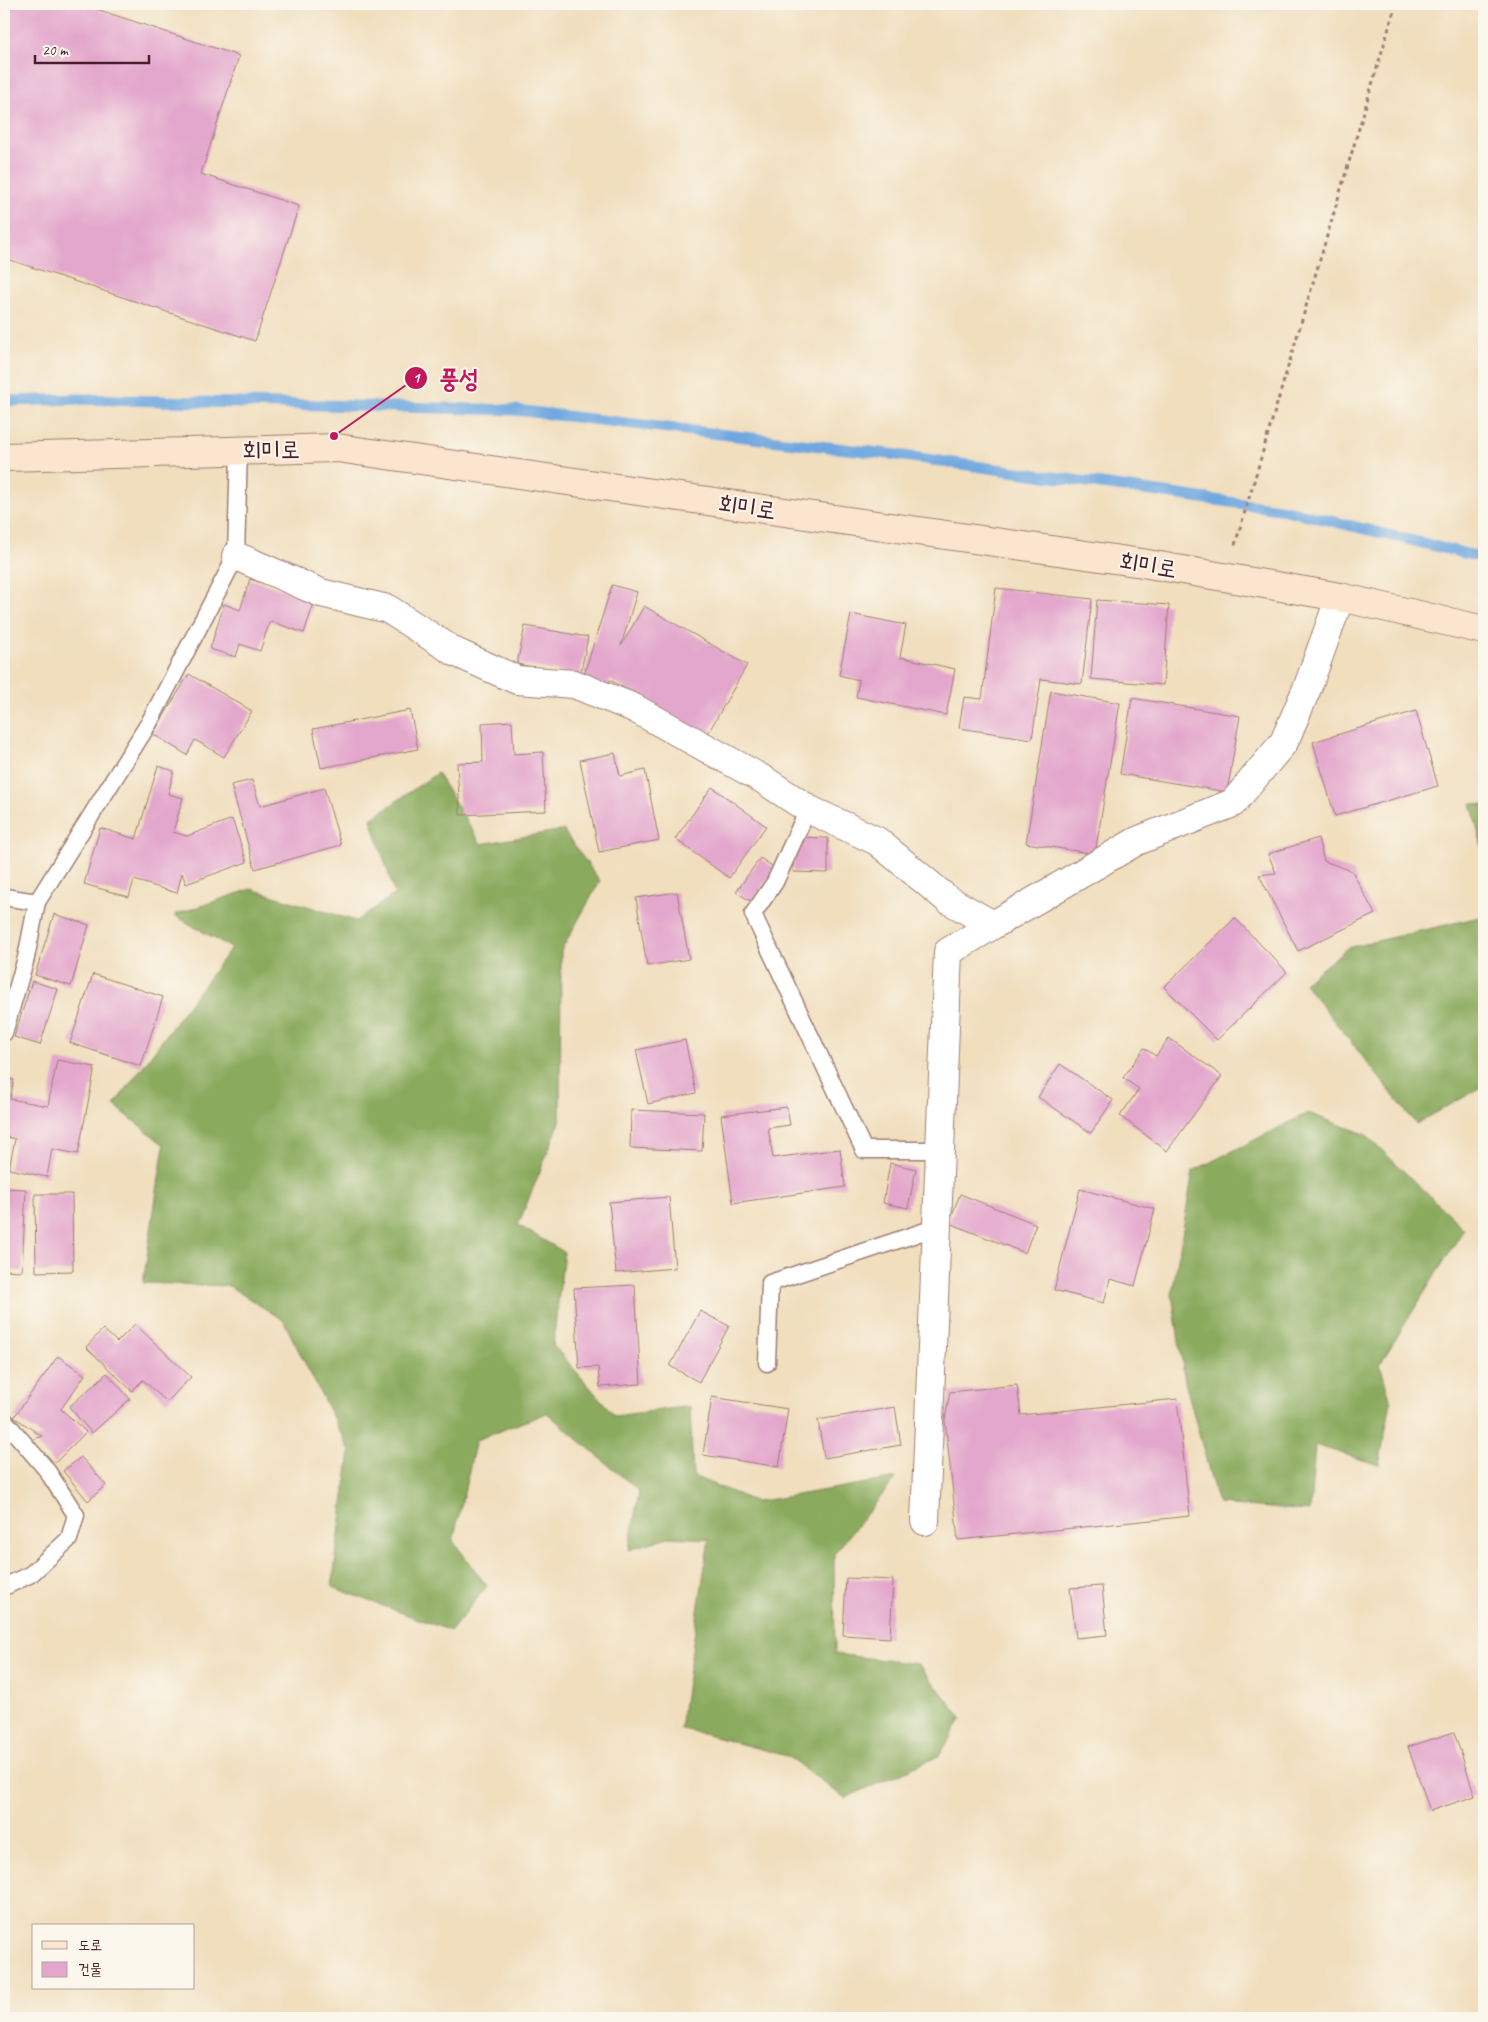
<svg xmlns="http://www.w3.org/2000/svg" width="1488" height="2022" viewBox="0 0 1488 2022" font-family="Caveat,'Poor Story',sans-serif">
  <rect width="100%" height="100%" fill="#fbf7ec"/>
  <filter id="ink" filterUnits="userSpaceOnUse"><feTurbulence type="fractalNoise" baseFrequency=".02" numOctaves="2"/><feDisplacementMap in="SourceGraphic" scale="10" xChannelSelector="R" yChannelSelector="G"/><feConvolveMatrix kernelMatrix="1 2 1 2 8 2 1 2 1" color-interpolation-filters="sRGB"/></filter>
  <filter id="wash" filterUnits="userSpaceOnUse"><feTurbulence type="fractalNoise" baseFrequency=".0096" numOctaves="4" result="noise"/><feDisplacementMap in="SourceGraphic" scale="20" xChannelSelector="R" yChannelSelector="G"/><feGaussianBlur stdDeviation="1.12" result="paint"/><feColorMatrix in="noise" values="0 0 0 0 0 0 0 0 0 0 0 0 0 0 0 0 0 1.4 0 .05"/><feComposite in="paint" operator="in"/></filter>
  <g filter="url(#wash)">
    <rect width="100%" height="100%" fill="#f0debd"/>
    <path fill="#8aaa5d" stroke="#6a6444" d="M 437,773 L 481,844 L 563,830 L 600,881 L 561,951 L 560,1122 L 518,1225 L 564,1252 L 553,1345 L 615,1416 L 690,1406 L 693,1476 L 756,1502 L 896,1478 L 834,1554 L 835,1654 L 918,1664 L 962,1718 L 939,1756 L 845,1798 L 787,1756 L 680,1728 L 709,1539 L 668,1537 L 629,1550 L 639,1491 L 547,1413 L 476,1440 L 453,1541 L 487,1586 L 451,1631 L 332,1587 L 350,1451 L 283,1320 L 229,1286 L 143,1283 L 164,1145 L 114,1105 L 231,948 L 174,915 L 251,889 L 356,921 L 395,894 L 371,819 Z
      M 1471,803 L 1484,805 L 1484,855 Z
      M 1484,916 L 1484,1086 L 1416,1124 L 1304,983 L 1347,948 Z
      M 1308,1113 L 1365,1134 L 1464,1229 L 1380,1364 L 1391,1402 L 1379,1465 L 1315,1445 L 1310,1511 L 1218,1504 L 1185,1382 L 1172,1294 L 1193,1171 Z"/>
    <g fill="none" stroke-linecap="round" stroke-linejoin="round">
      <path stroke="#70a7df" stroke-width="11" d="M 4,401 L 81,399 L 515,410 L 897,455 L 1286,510 L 1484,558"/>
    </g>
    <g id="blocks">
      <path fill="#e3a6cc" d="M 4,4 L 81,4 L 239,56 L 201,174 L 299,206 L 255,341 L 4,258 Z
        M 250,579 L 315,600 L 304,633 L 270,621 L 260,651 L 240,644 L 236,657 L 210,649 L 224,604 L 240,610 Z
        M 612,585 L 637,592 L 621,646 L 644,606 L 747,665 L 707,735 L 610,680 L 608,689 L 582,681 Z
        M 996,588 L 1092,599 L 1082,684 L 1041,679 L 1032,739 L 959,728 L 964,697 L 982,699 Z
        M 1097,600 L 1169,605 L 1163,685 L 1091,679 Z
        M 851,614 L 906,625 L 900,657 L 955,669 L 946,715 L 856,697 L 859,680 L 839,675 Z
        M 525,626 L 588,637 L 580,676 L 517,664 Z
        M 189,674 L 252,711 L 224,757 L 195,740 L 187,755 L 153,734 Z
        M 1051,691 L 1120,703 L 1095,854 L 1026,843 Z
        M 1132,698 L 1240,716 L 1227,792 L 1120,774 Z
        M 410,710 L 418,749 L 321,768 L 313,729 Z
        M 1416,711 L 1438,786 L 1335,816 L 1313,742 Z
        M 512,721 L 514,754 L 543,752 L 546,811 L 460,815 L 457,763 L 483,762 L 482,723 Z
        M 615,753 L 620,776 L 645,770 L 659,840 L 599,852 L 580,760 Z
        M 158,766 L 174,771 L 168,794 L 183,798 L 173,832 L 187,836 L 232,819 L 247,862 L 186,884 L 182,873 L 177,893 L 134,880 L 129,897 L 84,884 L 100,828 L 136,839 Z
        M 252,780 L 260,806 L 324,788 L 341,845 L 255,869 L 231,785 Z
        M 712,787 L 766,826 L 729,878 L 675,839 Z
        M 794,837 L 828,838 L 828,873 L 793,872 Z
        M 1318,838 L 1324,861 L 1352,871 L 1375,914 L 1298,951 L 1259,875 L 1276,873 L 1268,854 Z
        M 760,858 L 775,868 L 752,902 L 736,892 Z
        M 677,892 L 689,959 L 647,966 L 636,898 Z
        M 54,914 L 89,925 L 71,986 L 35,975 Z
        M 1235,918 L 1287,972 L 1217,1040 L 1164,987 Z
        M 93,974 L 163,997 L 141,1066 L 70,1043 Z
        M 32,981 L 58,989 L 40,1045 L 14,1037 Z
        M 1169,1038 L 1222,1076 L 1167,1151 L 1120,1116 L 1139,1089 L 1123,1078 L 1144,1048 L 1156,1056 Z
        M 685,1040 L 696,1093 L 648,1104 L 636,1050 Z
        M 57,1060 L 95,1067 L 78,1154 L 52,1149 L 47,1177 L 9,1169 L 15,1139 L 4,1136 L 4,1078 L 14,1080 L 10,1099 L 48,1106 Z
        M 1060,1064 L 1113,1100 L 1091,1133 L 1038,1097 Z
        M 787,1107 L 790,1125 L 768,1128 L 773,1158 L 840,1149 L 845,1187 L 733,1203 L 721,1115 Z
        M 631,1110 L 704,1113 L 702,1151 L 630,1148 Z
        M 890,1163 L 916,1169 L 908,1208 L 883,1203 Z
        M 4,1188 L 26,1189 L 22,1271 L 4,1270 Z
        M 1080,1189 L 1155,1209 L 1135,1286 L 1110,1279 L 1104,1303 L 1054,1290 Z
        M 35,1194 L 72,1194 L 73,1271 L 36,1272 Z
        M 960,1194 L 1036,1224 L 1025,1253 L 949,1223 Z
        M 669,1197 L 675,1268 L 616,1273 L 609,1202 Z
        M 635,1285 L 641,1384 L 600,1387 L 598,1367 L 579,1368 L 574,1288 Z
        M 700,1311 L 729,1326 L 699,1382 L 670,1366 Z
        M 135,1324 L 191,1377 L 167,1402 L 143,1380 L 132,1391 L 86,1347 L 103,1329 L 117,1342 Z
        M 58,1356 L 85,1375 L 61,1409 L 86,1432 L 55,1463 L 31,1440 L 42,1436 L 14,1417 Z
        M 107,1373 L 130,1399 L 92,1433 L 69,1407 Z
        M 1017,1385 L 1021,1415 L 1177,1399 L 1190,1516 L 958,1540 L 945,1420 L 950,1392 Z
        M 712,1397 L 788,1409 L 779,1467 L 703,1455 Z
        M 895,1407 L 901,1445 L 824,1458 L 818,1420 Z
        M 81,1457 L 106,1485 L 88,1501 L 63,1471 Z
        M 846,1578 L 893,1580 L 890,1638 L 843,1635 Z
        M 1102,1586 L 1107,1635 L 1076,1638 L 1070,1588 Z
        M 1454,1732 L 1475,1796 L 1430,1811 L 1408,1747 Z"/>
    </g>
  </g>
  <g filter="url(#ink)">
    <use href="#blocks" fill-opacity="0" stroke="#9d7e74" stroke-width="1"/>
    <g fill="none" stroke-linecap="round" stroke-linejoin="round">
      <defs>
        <path id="lane" d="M 808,809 L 775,882 L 753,914 L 864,1150 L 940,1150
          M 4,897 L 37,902
          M 4,1033 L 26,958 L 37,902 L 149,723 L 236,556 L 239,451
          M 767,1363 L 770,1283 L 937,1227
          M 4,1420 L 46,1469 L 76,1515 L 69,1539 L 31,1574 L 4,1587"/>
        <path id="street" d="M 236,556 L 321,593 L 388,609 L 455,652 L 517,680 L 574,684 L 634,708 L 764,780 L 808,809 L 877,841 L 947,899 L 993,925 L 1137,841 L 1233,803 L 1284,742 L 1308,686 L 1340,597
          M 925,1521 L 948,952 L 993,925"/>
        <path id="secondary" d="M 4,457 L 337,448 L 1142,563 L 1340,597 L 1484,630"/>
      </defs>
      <use href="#lane" stroke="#9d7e74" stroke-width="19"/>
      <use href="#street" stroke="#9d7e74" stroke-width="30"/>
      <use href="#secondary" stroke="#9d7e74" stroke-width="30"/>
      <path stroke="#9d7e74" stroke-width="3" stroke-dasharray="4 4" stroke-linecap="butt" d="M 1235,545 L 1396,4"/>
      <use href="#lane" stroke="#fff" stroke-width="16"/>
      <use href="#street" stroke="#fff" stroke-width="28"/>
      <use href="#secondary" stroke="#fce5cf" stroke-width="28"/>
    </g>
  </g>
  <g text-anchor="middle" stroke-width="4" stroke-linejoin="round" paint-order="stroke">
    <g font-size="24" fill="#4a1f2b" stroke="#fbf7ec">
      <text transform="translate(271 450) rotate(-1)" y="8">회미로</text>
      <text transform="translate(747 507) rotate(8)" y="8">회미로</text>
      <text transform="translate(1148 565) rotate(9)" y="8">회미로</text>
    </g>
  </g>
  <path fill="none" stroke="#c2185b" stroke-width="2" d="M334 436L416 378"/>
  <g fill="#c2185b" stroke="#fbf7ec" stroke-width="2">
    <circle cx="334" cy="436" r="5"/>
    <circle cx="416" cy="378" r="12"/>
  </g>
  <g font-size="15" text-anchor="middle" font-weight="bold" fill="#fff">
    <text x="416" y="383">1</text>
  </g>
  <g font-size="25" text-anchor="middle" font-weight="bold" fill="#c2185b" stroke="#fbf7ec" stroke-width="4" stroke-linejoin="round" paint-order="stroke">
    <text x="459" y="387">풍성</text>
  </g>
  <rect width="1488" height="2022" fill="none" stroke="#fbf7ec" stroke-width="20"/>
  <rect x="32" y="1924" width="162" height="65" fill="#fbf7ec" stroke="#b4a19f"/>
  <rect x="42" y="1941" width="25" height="8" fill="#fce5cf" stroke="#b4a19f"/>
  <text x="78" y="1950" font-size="15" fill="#4a1f2b">도로</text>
  <rect x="42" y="1962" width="25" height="15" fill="#e3a6cc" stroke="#b4a19f"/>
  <text x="78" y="1974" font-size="15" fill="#4a1f2b">건물</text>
  <path d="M35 55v8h114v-8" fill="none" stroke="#4a1f2b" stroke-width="2.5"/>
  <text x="42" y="55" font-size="15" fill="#4a1f2b" stroke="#fbf7ec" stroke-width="4" paint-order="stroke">20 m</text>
</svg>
